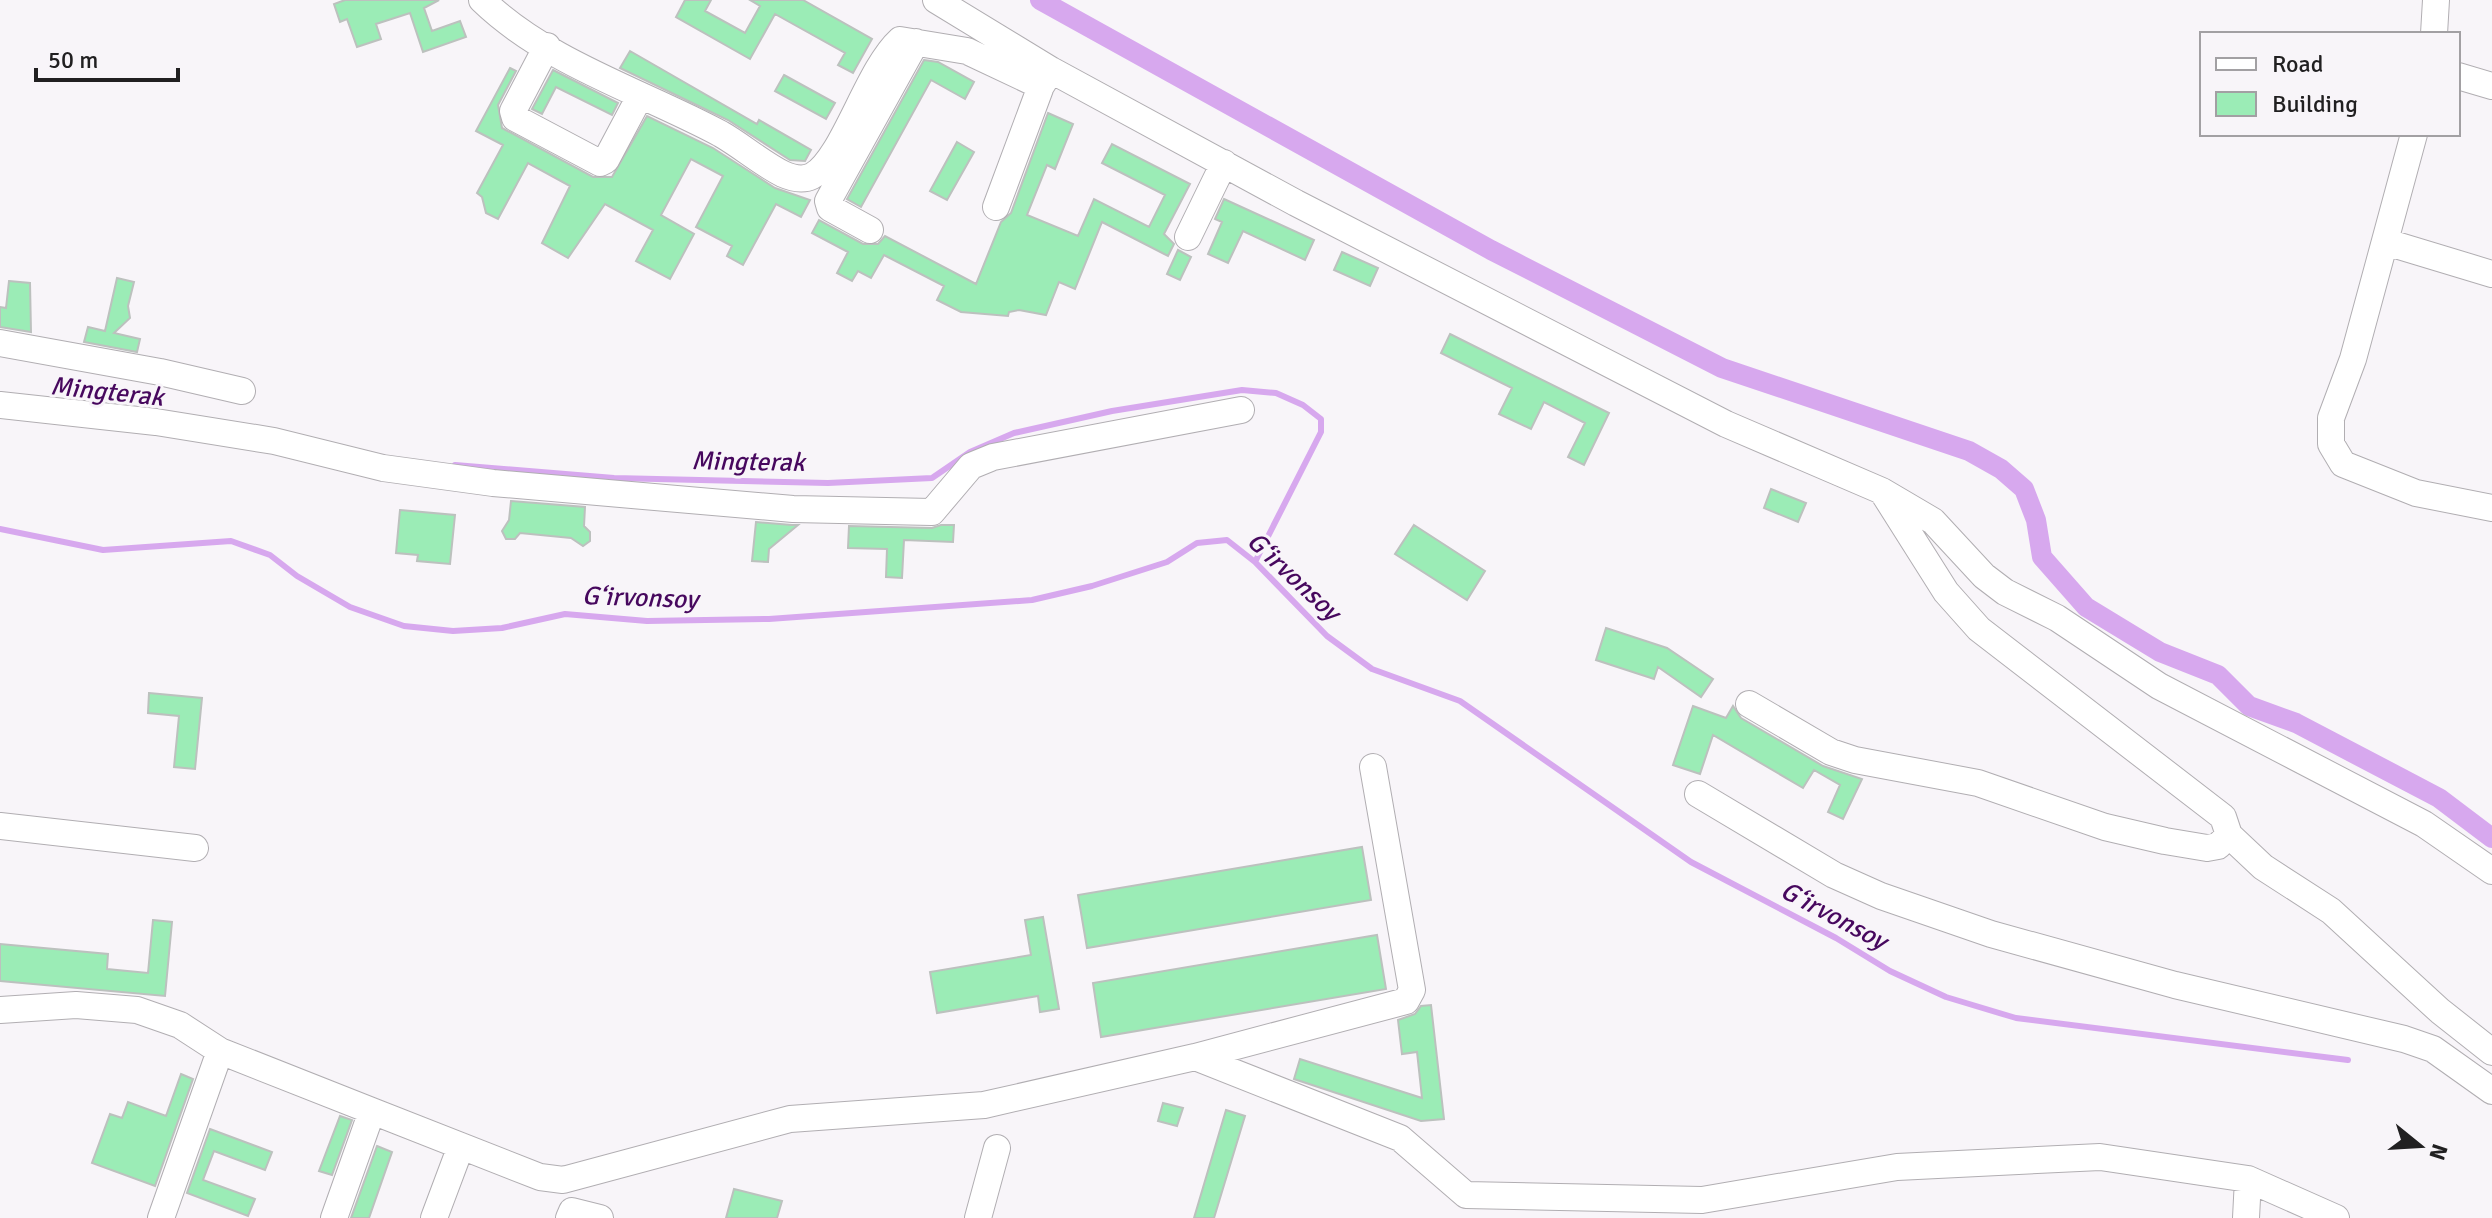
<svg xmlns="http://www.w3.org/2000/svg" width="2492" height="1218" viewBox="0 0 2492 1218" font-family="Signika,sans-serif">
  <rect width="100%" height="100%" fill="#f8f5f9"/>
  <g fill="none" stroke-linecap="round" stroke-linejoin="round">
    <path stroke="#d7a8ee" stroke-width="6" d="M 455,465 L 614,478 L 828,483 L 932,478 L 970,452 L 1014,433 L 1112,411 L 1242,390 L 1276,393 L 1303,405 L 1321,419 L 1321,432 L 1255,562
      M 0,529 L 103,550 L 231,541 L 270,555 L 297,576 L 350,607 L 404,626 L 453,631 L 502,628 L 565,614 L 647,621 L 769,619 L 1032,600 L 1092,586 L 1167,562 L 1197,543 L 1227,540 L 1255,562 L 1327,636 L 1372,669 L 1460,701 L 1691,862 L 1836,938 L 1890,971 L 1946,997 L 2016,1018 L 2348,1060"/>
    <path stroke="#d7a8ee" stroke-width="20" d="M 1040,0 L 1491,250 L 1722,368 L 1969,451 L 2001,469 L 2024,489 L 2036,520 L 2042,557 L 2086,607 L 2160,652 L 2218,675 L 2249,706 L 2296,723 L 2439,798 L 2492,838"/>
  </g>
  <path fill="#9becb6" stroke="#bcc1be" stroke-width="2" d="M 345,0 L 439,0 L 424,8 L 432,31 L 460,21 L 466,37 L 423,52 L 410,13 L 376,24 L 381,39 L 357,47 L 347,19 L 340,22 L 334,4 Z
    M 685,0 L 711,0 L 705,11 L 745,33 L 760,6 L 750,0 L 803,0 L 872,39 L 853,73 L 838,65 L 845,53 L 775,14 L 750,59 L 676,17 Z
    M 630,51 L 757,124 L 759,120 L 811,150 L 805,161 L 790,160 L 728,120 L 620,68 Z
    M 924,60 L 938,62 L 974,82 L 965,99 L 931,80 L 861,207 L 847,199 Z
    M 510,68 L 516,71 L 498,105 L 502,128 L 593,177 L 612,177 L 647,116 L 713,148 L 775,188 L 810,200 L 801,217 L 776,204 L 743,265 L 727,256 L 732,246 L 696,227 L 723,176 L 691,159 L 661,215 L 694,234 L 670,279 L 636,261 L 653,230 L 605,204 L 568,258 L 542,243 L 570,186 L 528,163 L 498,219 L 486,213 L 482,197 L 477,193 L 503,145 L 476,131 Z
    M 553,70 L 618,103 L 612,115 L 556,87 L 542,114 L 532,109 Z
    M 784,75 L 835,103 L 826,119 L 775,91 Z
    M 1048,113 L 1073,124 L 1055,169 L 1047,165 L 1027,215 L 1078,236 L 1094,199 L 1149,227 L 1165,195 L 1102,163 L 1112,144 L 1190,184 L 1164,234 L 1174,244 L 1168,256 L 1102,222 L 1075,289 L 1059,282 L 1046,315 L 1019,310 L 1009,312 L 1008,316 L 961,312 L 937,300 L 944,286 L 884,255 L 871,278 L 858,271 L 852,281 L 837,273 L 848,252 L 812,233 L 819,220 L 863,244 L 878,244 L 885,236 L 976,284 L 1001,222 L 1011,213 Z
    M 957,142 L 974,152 L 947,200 L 930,191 Z
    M 1224,199 L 1314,240 L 1305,260 L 1243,231 L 1228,263 L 1208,254 L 1222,222 L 1215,219 Z
    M 1178,250 L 1191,257 L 1180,280 L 1167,274 Z
    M 1342,252 L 1378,268 L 1370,286 L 1334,270 Z
    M 117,278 L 134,282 L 128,306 L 130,318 L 114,333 L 140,339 L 137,352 L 84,342 L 88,327 L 105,331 Z
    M 9,281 L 30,283 L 31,332 L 0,327 L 0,307 L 6,308 Z
    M 1450,334 L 1609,413 L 1584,465 L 1568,457 L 1585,423 L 1544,402 L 1531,429 L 1499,414 L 1512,388 L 1441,353 Z
    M 1771,489 L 1806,503 L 1798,522 L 1764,508 Z
    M 511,501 L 585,507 L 584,526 L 590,532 L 590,541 L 583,546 L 571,538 L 520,533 L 515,539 L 506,539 L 502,531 L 509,520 Z
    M 400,510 L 455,515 L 450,564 L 417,561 L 418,555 L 396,553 Z
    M 756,522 L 792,525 L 798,525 L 769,549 L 768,562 L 752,561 Z
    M 941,525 L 954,525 L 953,542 L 904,540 L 902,578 L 886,577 L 887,549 L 848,548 L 849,526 L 932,528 Z
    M 1414,525 L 1485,571 L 1467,600 L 1395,554 Z
    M 1606,628 L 1667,648 L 1713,679 L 1701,697 L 1658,667 L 1654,679 L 1596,660 Z
    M 149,693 L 202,698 L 195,769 L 174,767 L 179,716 L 148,713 Z
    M 1693,706 L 1726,718 L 1733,706 L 1741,718 L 1823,766 L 1862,779 L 1843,819 L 1828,812 L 1840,785 L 1814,770 L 1803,788 L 1713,735 L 1700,774 L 1673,765 Z
    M 1362,847 L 1371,900 L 1087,948 L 1078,895 Z
    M 1043,917 L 1059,1009 L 1040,1012 L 1038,996 L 937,1013 L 930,972 L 1031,955 L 1025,920 Z
    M 153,920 L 172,922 L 165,996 L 0,981 L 0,944 L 108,954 L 107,969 L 148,973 Z
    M 1377,935 L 1386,989 L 1101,1037 L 1093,983 Z
    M 1431,1005 L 1444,1119 L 1421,1121 L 1294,1079 L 1300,1059 L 1422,1098 L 1417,1052 L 1402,1054 L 1398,1020 L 1415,1014 L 1421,1006 Z
    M 181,1074 L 193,1079 L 155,1186 L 92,1163 L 110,1114 L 122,1118 L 128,1102 L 166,1116 Z
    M 1163,1103 L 1183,1108 L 1177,1126 L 1158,1121 Z
    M 1226,1110 L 1245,1116 L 1214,1218 L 1194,1218 Z
    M 340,1116 L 352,1120 L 332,1175 L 319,1171 Z
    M 210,1129 L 272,1152 L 265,1170 L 214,1151 L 203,1180 L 255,1199 L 248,1216 L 187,1193 Z
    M 377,1146 L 392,1152 L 369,1218 L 351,1218 Z
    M 734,1189 L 782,1201 L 777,1218 L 726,1218 Z"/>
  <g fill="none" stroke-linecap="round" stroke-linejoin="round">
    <defs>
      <path id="minor" d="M 482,0 C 547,63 643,92 721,134 C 742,146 761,163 783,174 C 792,178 802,181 812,176 C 843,160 867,70 900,40 L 967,51 L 1041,86 L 1051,70 L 1296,203 L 1726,424 L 1882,491 L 1933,521 L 1984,576 L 2005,592 L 2057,618 L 2159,686 L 2424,824 L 2492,871
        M 936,0 L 1051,70
        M 2434,34 L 2436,0
        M 547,46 L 513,111 L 515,118 L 600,163 L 606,160 L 640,96
        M 2458,76 L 2492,86
        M 2414,134 L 2353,359 L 2331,418 L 2331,444 L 2343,464 L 2416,493 L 2492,508
        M 996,207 L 1041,86
        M 870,230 L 830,208 L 828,201 L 916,42
        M 1188,237 L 1224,163
        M 2386,242 L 2492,274
        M 0,343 L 160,372 L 242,391
        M 0,405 L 156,422 L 274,441 L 383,468 L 493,483 L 793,509 L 932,512 L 971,466 L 993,457 L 1241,410
        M 1884,494 L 1946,592 L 1979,629 L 2223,817 L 2229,835
        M 1749,704 L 1831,752 L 1855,760 L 1978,783 L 2105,827 L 2165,841 L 2207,848 L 2218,846 L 2229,835 L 2263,867 L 2331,911 L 2440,1011 L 2492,1052
        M 1698,794 L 1834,875 L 1881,896 L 1991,934 L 2175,985 L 2404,1039 L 2433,1049 L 2492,1091
        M 0,826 L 195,848
        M 0,1010 L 76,1005 L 137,1010 L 180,1025 L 220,1051 L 372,1111 L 334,1218
        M 1195,1057 L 1406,1001 L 1412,990 L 1373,767
        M 372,1111 L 540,1177 L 563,1180 L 790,1119 L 984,1105 L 1195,1057 L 1400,1138 L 1466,1195 L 1702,1200 L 1897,1167 L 2100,1157 L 2248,1179 L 2246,1218
        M 2248,1179 L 2336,1218
        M 161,1218 L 220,1051
        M 434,1218 L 461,1146
        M 569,1218 L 572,1211 L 600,1218
        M 978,1218 L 997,1148"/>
    </defs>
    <use href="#minor" stroke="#b1aeb2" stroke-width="28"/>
    <use href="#minor" stroke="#fff" stroke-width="26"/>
  </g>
  <g text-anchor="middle" stroke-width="6" stroke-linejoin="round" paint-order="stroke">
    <g font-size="26" font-style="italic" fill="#47085e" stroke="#f8f5f9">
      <text transform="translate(107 391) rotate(6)" y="9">Mingterak</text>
      <text transform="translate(748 461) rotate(1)" y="9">Mingterak</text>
      <text transform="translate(1294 576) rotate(43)" y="9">G‘irvonsoy</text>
      <text transform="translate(640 597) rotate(2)" y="9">G‘irvonsoy</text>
      <text transform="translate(1834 915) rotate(28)" y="9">G‘irvonsoy</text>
    </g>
  </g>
  <rect x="2200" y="32" width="260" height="104" fill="#f8f5f9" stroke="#a2a0a3" stroke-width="2"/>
  <rect x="2216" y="58" width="40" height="12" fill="#ffffff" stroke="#a2a0a3" stroke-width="2"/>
  <text x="2272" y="72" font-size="24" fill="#212021">Road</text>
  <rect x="2216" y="92" width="40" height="24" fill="#9becb6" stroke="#a2a0a3" stroke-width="2"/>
  <text x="2272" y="112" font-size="24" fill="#212021">Building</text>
  <g transform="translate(2420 1146) rotate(108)" stroke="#f8f5f9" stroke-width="6" paint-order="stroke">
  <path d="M0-6L14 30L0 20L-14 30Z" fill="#212021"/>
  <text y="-12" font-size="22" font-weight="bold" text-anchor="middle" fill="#212021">N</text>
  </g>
  <path d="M36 68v12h142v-12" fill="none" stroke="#212021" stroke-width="4"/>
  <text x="48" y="68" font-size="24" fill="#212021" stroke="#f8f5f9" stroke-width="6" paint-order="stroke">50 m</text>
</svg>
